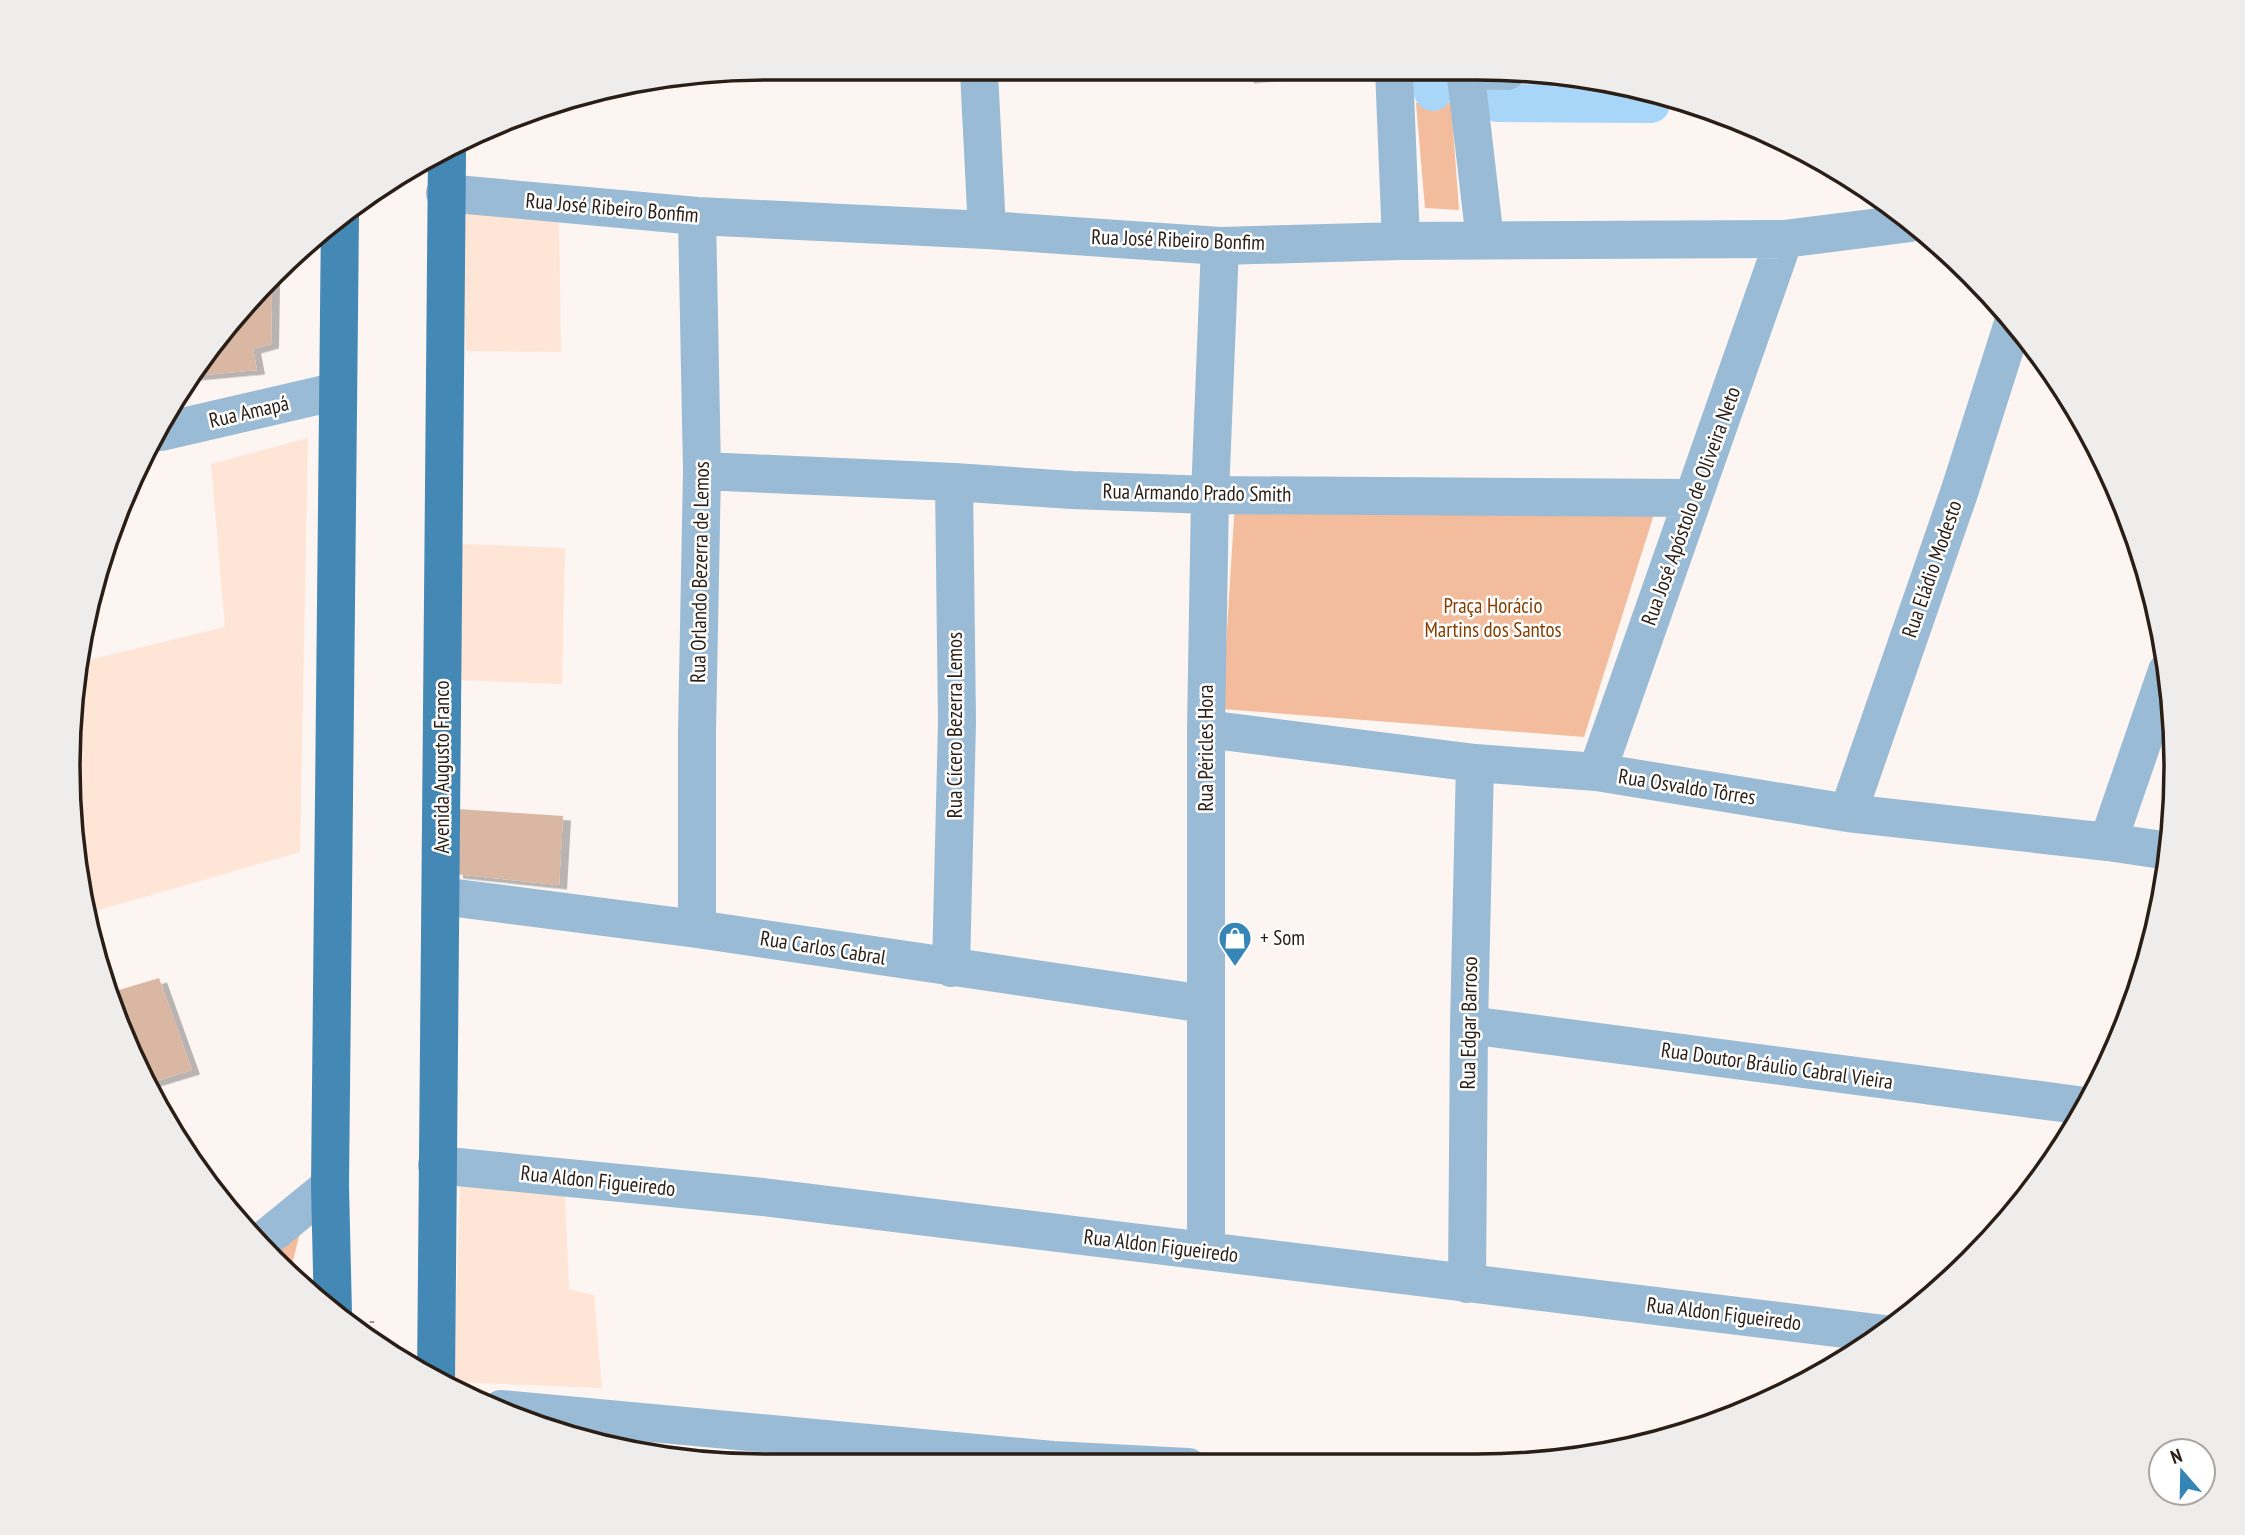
<svg xmlns="http://www.w3.org/2000/svg" width="2245" height="1535" viewBox="0 0 2245 1535" font-family="'PT Sans Narrow',sans-serif">
  <defs>
    <filter id="shadow"><feDropShadow dx="8" dy="4.5" stdDeviation="0" flood-color="#0004"/></filter>
  </defs>
  <rect width="100%" height="100%" fill="#fcf5f1"/>
  <path fill="#ffe5d6" d="M 462,212 L 559,216 L 561,352 L 466,351 Z
    M 308,438 L 300,852 L 85,914 L 82,904 L 70,721 L 80,662 L 225,627 L 211,464 Z
    M 462,544 L 565,548 L 562,684 L 458,680 Z
    M 460,1186 L 565,1195 L 569,1289 L 594,1295 L 602,1388 L 453,1382 Z"/>
  <path fill="#f3bc9d" d="M 1451,102 L 1459,210 L 1425,208 L 1416,103 Z
    M 1235,502 L 1655,511 L 1584,737 L 1222,709 Z
    M 300,1233 L 289,1276 L 266,1253 Z"/>
  <g fill="none" stroke-linecap="round" stroke-linejoin="round">
    <path stroke="#a7d6f8" stroke-width="38" d="M 1431,69 L 1433,92
      M 1497,103 L 1651,104"/>
  </g>
  <path fill="#d9b7a3" filter="url(#shadow)" d="M 1312,69 L 1312,72 L 1246,79 L 1245,70 Z
    M 272,279 L 271,344 L 253,349 L 257,370 L 193,376 L 213,342 Z
    M 458,809 L 563,816 L 559,885 L 455,874 Z
    M 159,978 L 192,1070 L 146,1084 L 121,1035 L 109,993 Z"/>
  <g fill="none" stroke-linecap="round" stroke-linejoin="round">
    <path stroke="#9c928c" stroke-width="4.5" stroke-dasharray="2 5" stroke-linecap="butt" d="M 372,1321 L 372,1341"/>
    <path stroke="#99bbd5" stroke-width="38" d="M 1465,68 L 1485,240
      M 1394,69 L 1401,241
      M 1466,70 L 1507,71
      M 979,72 L 987,230
      M 445,193 L 697,216 L 987,230 L 1220,246 L 1401,241 L 1784,239 L 1911,223
      M 697,216 L 702,471 L 697,731 L 697,929
      M 161,432 L 338,391
      M 702,471 L 954,482 L 1072,490 L 1210,495 L 1693,498
      M 1206,729 L 1475,763 L 1597,772 L 1848,813 L 2108,842 L 2169,851
      M 1597,772 L 1784,239
      M 1848,813 L 1960,490 L 2013,323
      M 2108,842 L 2167,671
      M 441,896 L 697,929 L 1205,1004
      M 951,968 L 957,722 L 954,482
      M 1469,1025 L 2085,1106
      M 437,1165 L 763,1197 L 1885,1334
      M 259,1244 L 330,1186
      M 1206,1251 L 1206,729 L 1210,495 L 1220,246
      M 1467,1284 L 1469,1025 L 1475,763
      M 501,1409 L 1053,1460 L 1188,1467"/>
    <path stroke="#4488b5" stroke-width="38" d="M 333,1314 L 330,1186 L 340,216
      M 436,1381 L 447,153"/>
  </g>
  <defs>
    <symbol id="shop-pin" viewBox="-11 -11 22 30"><path d="M0 17L-7.5 6A9.5 9.5 0 1 1 7.5 6Z" fill="#3685b7" stroke="#fff"/><path d="M-5-2.5h2.3a2.7 3.5 0 0 1 5.4 0H5L5.5 6h-11ZM-1.5-2.5h3a1.5 2.3 0 0 0-3 0Z" fill="#fff"/></symbol>
  </defs>
  <g fill-rule="evenodd">
    <use href="#shop-pin" x="1216" y="919" width="38" height="52"/>
  </g>
  <g text-anchor="middle" stroke-width="5" stroke-linejoin="round" paint-order="stroke">
    <g font-size="21" fill="#2a1e16" stroke="#fff">
      <text transform="translate(612 208) rotate(5)" y="7">Rua José Ribeiro Bonfim</text>
      <text transform="translate(1178 240) rotate(2)" y="7">Rua José Ribeiro Bonfim</text>
      <text transform="translate(249 412) rotate(-13)" y="7">Rua Amapá</text>
      <text transform="translate(1197 493) rotate(1)" y="7">Rua Armando Prado Smith</text>
      <text transform="translate(1691 506) rotate(-70)" y="7">Rua José Apóstolo de Oliveira Neto</text>
      <text transform="translate(1932 569) rotate(-71)" y="7">Rua Eládio Modesto</text>
      <text transform="translate(700 572) rotate(-89)" y="7">Rua Orlando Bezerra de Lemos</text>
      <text transform="translate(955 725) rotate(-90)" y="7">Rua Cícero Bezerra Lemos</text>
      <text transform="translate(1206 748) rotate(-90)" y="7">Rua Péricles Hora</text>
      <text transform="translate(442 767) rotate(-90)" y="7">Avenida Augusto Franco</text>
      <text transform="translate(1687 787) rotate(9)" y="7">Rua Osvaldo Tôrres</text>
      <text transform="translate(823 948) rotate(9)" y="7">Rua Carlos Cabral</text>
      <text transform="translate(1469 1023) rotate(-89)" y="7">Rua Edgar Barroso</text>
      <text transform="translate(1777 1066) rotate(8)" y="7">Rua Doutor Bráulio Cabral Vieira</text>
      <text transform="translate(598 1181) rotate(6)" y="7">Rua Aldon Figueiredo</text>
      <text transform="translate(1161 1246) rotate(7)" y="7">Rua Aldon Figueiredo</text>
      <text transform="translate(1724 1314) rotate(7)" y="7">Rua Aldon Figueiredo</text>
    </g>
    <g font-size="21" fill="#863e01" stroke="#fff">
      <text x="1493" y="613">Praça Horácio<tspan x="1493" dy="24">Martins dos Santos</tspan></text>
    </g>
    <g font-size="21" fill="#2a1e16" stroke="#fff" text-anchor="start">
      <text x="1260" y="945">+ Som</text>
    </g>
  </g>
  <path d="M0 0H2245V1535H0ZM767 80H1477A687 687 0 0 1 2164 767V767A687 687 0 0 1 1477 1454H767A687 687 0 0 1 80 767V767A687 687 0 0 1 767 80Z" fill="#eeedec" fill-rule="evenodd"/>
  <path fill="none" stroke="#2a1e16" stroke-width="3.5" d="M767 80H1477A687 687 0 0 1 2164 767V767A687 687 0 0 1 1477 1454H767A687 687 0 0 1 80 767V767A687 687 0 0 1 767 80Z"/>
  <g transform="translate(2182 1472) rotate(340)"><circle r="33" fill="#ffffff" stroke="#aaa5a2" stroke-width="2"/>
  <path d="M0-5L12 26L0 18L-12 26Z" fill="#3685b7"/>
  <text y="-10" font-size="19" font-weight="bold" text-anchor="middle" fill="#2a1e16">N</text>
  </g>
</svg>
